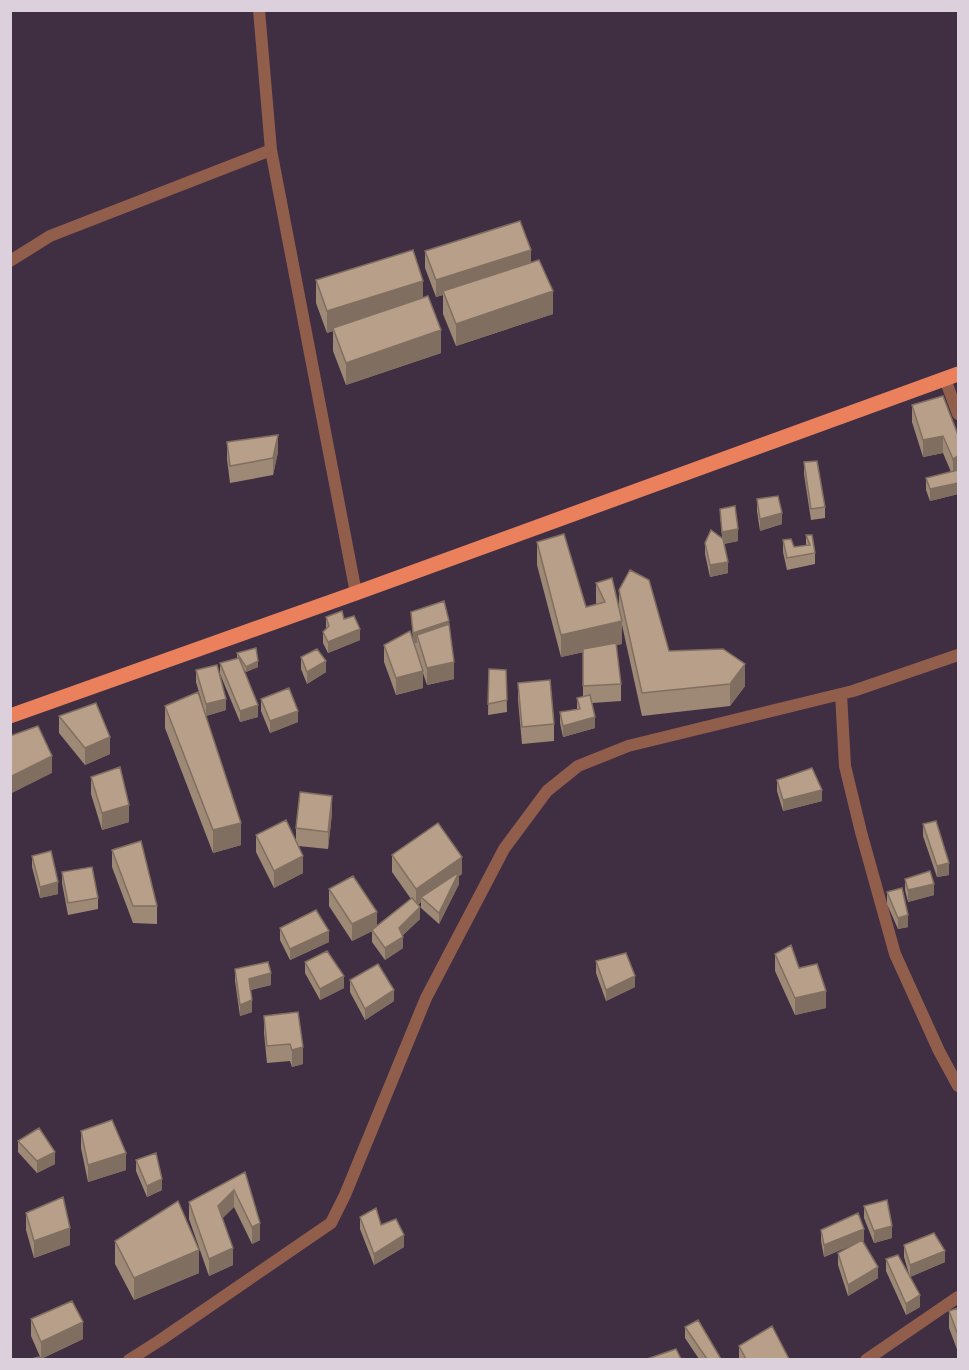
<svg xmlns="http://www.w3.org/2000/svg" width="969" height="1370" viewBox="0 0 969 1370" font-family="Roboto,sans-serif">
  <rect width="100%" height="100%" fill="#402f43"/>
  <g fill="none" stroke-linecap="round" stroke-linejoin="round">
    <path stroke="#925e4c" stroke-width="12" d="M 259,10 L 271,150 L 356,593
      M 10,261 L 50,236 L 271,150
      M 945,379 L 958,414
      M 841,694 L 845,766 L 861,832 L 895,954 L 939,1051 L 958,1086
      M 129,1360 L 159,1341 L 331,1223 L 345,1195 L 426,998 L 504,849 L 547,791 L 578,766 L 628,746 L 853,691 L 958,655
      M 866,1360 L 958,1297"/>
    <path stroke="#ea815c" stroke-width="15" d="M 10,716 L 356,593 L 958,374"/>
  </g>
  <path fill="#9d8976" d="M 425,251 L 531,263 L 553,314 L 456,346 L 443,314 L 443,295 L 436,297 L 425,268 Z
    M 316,280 L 423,298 L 441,353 L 346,385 L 333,351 L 333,331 L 327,333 L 316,303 Z
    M 943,396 L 958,494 L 930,501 L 926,490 L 926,478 L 951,472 L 943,453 L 923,457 L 912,422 L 912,405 Z
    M 227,442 L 278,452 L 273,475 L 230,483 L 227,459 Z
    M 804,462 L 825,507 L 825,518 L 811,520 L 804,474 Z
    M 757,499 L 782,524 L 760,531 L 757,511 Z
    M 720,509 L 738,541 L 724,544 L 728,573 L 710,577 L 705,554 L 705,543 L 722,538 Z
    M 806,535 L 815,553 L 815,564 L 787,570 L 783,552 L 783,540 L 794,547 L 806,545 Z
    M 537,542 L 586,607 L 596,604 L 596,583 L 619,609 L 619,590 L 669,651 L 745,686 L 730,706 L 642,716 L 622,625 L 622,644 L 616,645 L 621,684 L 621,701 L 592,703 L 595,728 L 563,737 L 560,723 L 560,712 L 577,709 L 577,698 L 583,697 L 583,652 L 561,657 L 537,565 Z
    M 411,612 L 449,625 L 454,679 L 427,685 L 423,673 L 423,688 L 396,695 L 384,662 L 384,645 L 413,640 Z
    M 326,617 L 344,619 L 360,640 L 328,653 L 323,643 L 323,632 L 326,629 Z
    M 237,653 L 258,667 L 246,672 L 242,667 L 258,717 L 240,722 L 220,674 L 220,663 L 237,659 Z
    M 301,657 L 326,672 L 307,684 L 301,669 Z
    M 489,669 L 506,670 L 507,712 L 488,715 Z
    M 196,670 L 226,710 L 206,716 L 196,682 Z
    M 518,683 L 554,724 L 554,741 L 522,744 L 518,700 Z
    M 261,699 L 298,722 L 270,733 L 261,711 Z
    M 165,706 L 241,845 L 213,853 L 165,728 Z
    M 59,716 L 110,754 L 85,765 L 59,733 Z
    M 91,777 L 129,822 L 102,830 L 91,794 Z
    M 777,780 L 822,801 L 783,811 L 777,791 Z
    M 332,813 L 328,849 L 298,846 L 303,873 L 274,888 L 256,852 L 256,835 L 296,841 L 296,828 Z
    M 923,824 L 949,875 L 937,877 L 923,836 Z
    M 112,850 L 157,906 L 157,924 L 133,923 L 112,867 Z
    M 392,855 L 462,874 L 459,876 L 459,884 L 439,924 L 421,908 L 421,902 L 418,905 L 420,919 L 403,935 L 403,948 L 385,960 L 372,942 L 372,931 L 352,941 L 329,906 L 329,889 L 377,927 L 411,899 L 392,872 Z
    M 32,856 L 58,894 L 40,898 L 32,867 Z
    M 62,872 L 98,898 L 98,909 L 68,915 L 62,883 Z
    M 905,879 L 934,895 L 908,902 L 905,890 Z
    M 887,892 L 908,927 L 898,929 L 887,904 Z
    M 280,928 L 329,942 L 290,960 L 280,940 Z
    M 775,954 L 826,1008 L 795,1015 L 775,971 Z
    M 596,961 L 635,987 L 606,1001 L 596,973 Z
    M 305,962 L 344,988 L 320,1000 L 305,973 Z
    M 235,969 L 271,985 L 251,990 L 252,1012 L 240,1016 L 235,981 Z
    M 350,980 L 394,1001 L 365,1020 L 350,992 Z
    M 298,1012 L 303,1064 L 292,1067 L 290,1061 L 267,1063 L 264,1033 L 264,1016 Z
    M 81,1131 L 126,1170 L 88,1182 L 81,1148 Z
    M 18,1141 L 55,1164 L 37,1173 L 18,1152 Z
    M 136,1160 L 162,1190 L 147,1197 L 136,1171 Z
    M 245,1172 L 260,1240 L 252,1244 L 234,1207 L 222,1218 L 233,1265 L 209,1276 L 189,1219 L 189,1202 Z
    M 864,1206 L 892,1238 L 874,1243 L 864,1218 Z
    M 26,1213 L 70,1245 L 34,1258 L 26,1230 Z
    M 360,1217 L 381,1225 L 404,1247 L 374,1265 L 360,1229 Z
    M 821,1230 L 864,1240 L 863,1241 L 878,1278 L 848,1296 L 838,1265 L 838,1253 L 857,1243 L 824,1257 L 821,1241 Z
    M 115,1241 L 199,1273 L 134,1300 L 115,1264 Z
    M 904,1245 L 945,1262 L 910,1277 L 920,1307 L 906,1315 L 886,1271 L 886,1259 L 909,1274 L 904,1257 Z
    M 958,1308 L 958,1352 L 949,1328 L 949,1311 Z
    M 31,1319 L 83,1339 L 41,1359 L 31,1336 Z
    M 685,1327 L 721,1359 L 699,1359 L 685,1338 Z
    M 739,1346 L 789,1359 L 739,1359 Z"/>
  <path fill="#806f60" d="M 531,250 L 531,267 L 443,291 L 443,295 L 436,297 L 436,280 Z
    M 423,281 L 423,303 L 333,328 L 333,331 L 327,333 L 327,311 Z
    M 553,291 L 553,314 L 456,346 L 456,324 Z
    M 441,330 L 441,353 L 346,385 L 346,363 Z
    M 278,435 L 278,452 L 273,475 L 273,458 Z
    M 943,436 L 943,453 L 923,457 L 923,440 Z
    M 958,456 L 958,473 L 953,476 L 953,459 Z
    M 958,483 L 958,494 L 930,501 L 930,489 Z
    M 782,513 L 782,524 L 760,531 L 760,519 Z
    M 738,529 L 738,541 L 722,544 L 722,532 Z
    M 728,562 L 728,573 L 710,577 L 710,565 Z
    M 449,621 L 449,633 L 417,635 L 417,643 L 413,644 L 413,633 Z
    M 622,621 L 622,644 L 561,657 L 561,635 Z
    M 360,629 L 360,640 L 328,653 L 328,642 Z
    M 258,661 L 258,667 L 246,672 L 246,667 Z
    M 326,661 L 326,672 L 307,684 L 307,672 Z
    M 454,662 L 454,679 L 427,685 L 427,668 Z
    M 745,664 L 745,686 L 730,706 L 730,684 Z
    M 423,671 L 423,688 L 396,695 L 396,678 Z
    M 226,699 L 226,710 L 206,716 L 206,704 Z
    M 258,705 L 258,717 L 240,722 L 240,711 Z
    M 298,711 L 298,722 L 270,733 L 270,721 Z
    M 595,717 L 595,728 L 563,737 L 563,726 Z
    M 110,737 L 110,754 L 85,765 L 85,748 Z
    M 52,756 L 52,773 L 10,794 L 10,777 Z
    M 822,790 L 822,801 L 783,811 L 783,800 Z
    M 332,796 L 332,813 L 328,849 L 328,832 Z
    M 129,805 L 129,822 L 102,830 L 102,813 Z
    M 241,823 L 241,845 L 213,853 L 213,830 Z
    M 303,856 L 303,873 L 274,888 L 274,871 Z
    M 462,857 L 462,874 L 459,875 L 459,884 L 439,924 L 439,913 L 421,897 L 421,902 L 416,906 L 416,889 Z
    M 949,863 L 949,875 L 937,877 L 937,866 Z
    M 58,882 L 58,894 L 40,898 L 40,887 Z
    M 934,884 L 934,895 L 908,902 L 908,890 Z
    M 420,907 L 420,919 L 399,939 L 399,928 Z
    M 377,912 L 377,929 L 352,941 L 352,924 Z
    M 908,915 L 908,927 L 898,929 L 898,918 Z
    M 329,931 L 329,942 L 290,960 L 290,949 Z
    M 403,937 L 403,948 L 385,960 L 385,948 Z
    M 271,973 L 271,985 L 249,990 L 249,979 Z
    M 344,976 L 344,988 L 320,1000 L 320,989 Z
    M 635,976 L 635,987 L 606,1001 L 606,990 Z
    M 394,990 L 394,1001 L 365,1020 L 365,1009 Z
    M 826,991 L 826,1008 L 795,1015 L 795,998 Z
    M 252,1000 L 252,1012 L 240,1016 L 240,1005 Z
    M 303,1047 L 303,1064 L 292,1067 L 292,1050 Z
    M 55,1152 L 55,1164 L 37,1173 L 37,1161 Z
    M 126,1153 L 126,1170 L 88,1182 L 88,1165 Z
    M 162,1179 L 162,1190 L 147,1197 L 147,1186 Z
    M 234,1190 L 234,1207 L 218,1223 L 218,1206 Z
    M 260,1223 L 260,1240 L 252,1244 L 252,1227 Z
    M 892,1226 L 892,1238 L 874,1243 L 874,1231 Z
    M 70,1228 L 70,1245 L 34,1258 L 34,1241 Z
    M 864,1229 L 864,1240 L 824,1257 L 824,1245 Z
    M 404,1235 L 404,1247 L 374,1265 L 374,1254 Z
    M 233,1248 L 233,1265 L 209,1276 L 209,1259 Z
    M 199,1250 L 199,1273 L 134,1300 L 134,1278 Z
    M 945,1251 L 945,1262 L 910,1277 L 910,1265 Z
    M 878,1267 L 878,1278 L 848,1296 L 848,1285 Z
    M 920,1295 L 920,1307 L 906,1315 L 906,1304 Z
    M 83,1322 L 83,1339 L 41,1359 L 41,1342 Z"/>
  <path fill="#b79f89" stroke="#806f60" stroke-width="1.5" d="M 520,221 L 531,250 L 436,280 L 425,251 Z
    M 413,250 L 423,281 L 327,311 L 316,280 Z
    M 539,260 L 553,291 L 456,324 L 443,291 Z
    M 428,296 L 441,330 L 346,363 L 333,328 Z
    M 943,396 L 958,435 L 958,456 L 953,459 L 943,436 L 923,440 L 912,405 Z
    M 278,435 L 273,458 L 230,466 L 227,442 Z
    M 817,461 L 825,507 L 811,509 L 804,462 Z
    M 958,470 L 958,483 L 930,489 L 926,478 Z
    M 778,496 L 782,513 L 760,519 L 757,499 Z
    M 735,506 L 738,529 L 722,532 L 720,509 Z
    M 711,530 L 723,539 L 728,562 L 710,565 L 705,543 Z
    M 564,534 L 586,607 L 605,602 L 596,583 L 612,578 L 622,621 L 561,635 L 537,542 Z
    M 806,535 L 812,535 L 815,553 L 787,558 L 783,540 L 791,539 L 794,547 L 810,545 Z
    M 630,570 L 649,580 L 669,651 L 723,649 L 745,664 L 730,684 L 642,693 L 619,590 Z
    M 444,601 L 449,621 L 413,633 L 411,612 Z
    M 342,611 L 344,619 L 354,616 L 360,629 L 328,642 L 323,632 L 329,626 L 326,617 Z
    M 449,624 L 454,662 L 427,668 L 417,635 Z
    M 410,631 L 423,671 L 396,678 L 384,645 Z
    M 616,643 L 621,684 L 583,686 L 583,649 Z
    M 256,648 L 258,661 L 246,667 L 237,653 Z
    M 317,649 L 326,661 L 307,672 L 301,657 Z
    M 239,658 L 258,705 L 240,711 L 220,663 Z
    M 217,665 L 226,699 L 206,704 L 196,670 Z
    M 489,669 L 506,670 L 507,700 L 488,704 Z
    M 550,680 L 554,724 L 522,727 L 518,683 Z
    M 289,688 L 298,711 L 270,721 L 261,699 Z
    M 198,692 L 241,823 L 213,830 L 165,706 Z
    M 590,695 L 595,717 L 563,726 L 560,712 L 580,709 L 577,698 Z
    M 96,703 L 110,737 L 85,748 L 59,716 Z
    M 38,726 L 52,756 L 10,777 L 10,736 Z
    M 120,767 L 129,805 L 102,813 L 91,777 Z
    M 812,768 L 822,790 L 783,800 L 777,780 Z
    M 300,792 L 332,796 L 328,832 L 296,828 Z
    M 286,820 L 303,856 L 274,871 L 256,835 Z
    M 936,821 L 949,863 L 937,866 L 923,824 Z
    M 438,823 L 462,857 L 416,889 L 392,855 Z
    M 141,841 L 157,906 L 133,906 L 112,850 Z
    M 51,851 L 58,882 L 40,887 L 32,856 Z
    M 92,867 L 98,898 L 68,903 L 62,872 Z
    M 930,871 L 934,884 L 908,890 L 905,879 Z
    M 459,872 L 439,913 L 421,897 Z
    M 353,876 L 377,912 L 352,924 L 329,889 Z
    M 902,888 L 908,915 L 898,918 L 887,892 Z
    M 412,898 L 420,907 L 399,928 L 403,937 L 385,948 L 372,930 Z
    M 316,910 L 329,931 L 290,949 L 280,928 Z
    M 791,945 L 799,968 L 817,964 L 826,991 L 795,998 L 775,954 Z
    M 327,951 L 344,976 L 320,989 L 305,962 Z
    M 626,953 L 635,976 L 606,990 L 596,961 Z
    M 268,962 L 271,973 L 249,979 L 252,1000 L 240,1005 L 235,969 Z
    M 378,964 L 394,990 L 365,1009 L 350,980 Z
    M 298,1012 L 303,1047 L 292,1050 L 290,1044 L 267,1046 L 264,1016 Z
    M 112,1120 L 126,1153 L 88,1165 L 81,1131 Z
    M 39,1128 L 55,1152 L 37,1161 L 18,1141 Z
    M 156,1153 L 162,1179 L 147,1186 L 136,1160 Z
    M 245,1172 L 260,1223 L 252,1227 L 234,1190 L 218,1206 L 233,1248 L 209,1259 L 189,1202 Z
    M 63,1197 L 70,1228 L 34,1241 L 26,1213 Z
    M 887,1200 L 892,1226 L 874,1231 L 864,1206 Z
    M 178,1201 L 199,1250 L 134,1278 L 115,1241 Z
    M 376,1208 L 381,1225 L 396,1219 L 404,1235 L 374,1254 L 360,1217 Z
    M 858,1213 L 864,1229 L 824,1245 L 821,1230 Z
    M 934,1233 L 945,1251 L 910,1265 L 904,1245 Z
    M 862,1240 L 878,1267 L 848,1285 L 838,1253 Z
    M 898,1255 L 920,1295 L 906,1304 L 886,1259 Z
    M 72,1301 L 83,1322 L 41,1342 L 31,1319 Z
    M 958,1308 L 958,1335 L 949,1311 Z
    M 698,1320 L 721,1359 L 707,1359 L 685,1327 Z
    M 772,1326 L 789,1359 L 746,1359 L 739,1346 Z
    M 676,1349 L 681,1359 L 647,1359 Z
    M 39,1357 L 40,1359 L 32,1359 Z"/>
  <rect width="969" height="1370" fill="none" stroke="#dbd0dc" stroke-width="24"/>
</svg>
